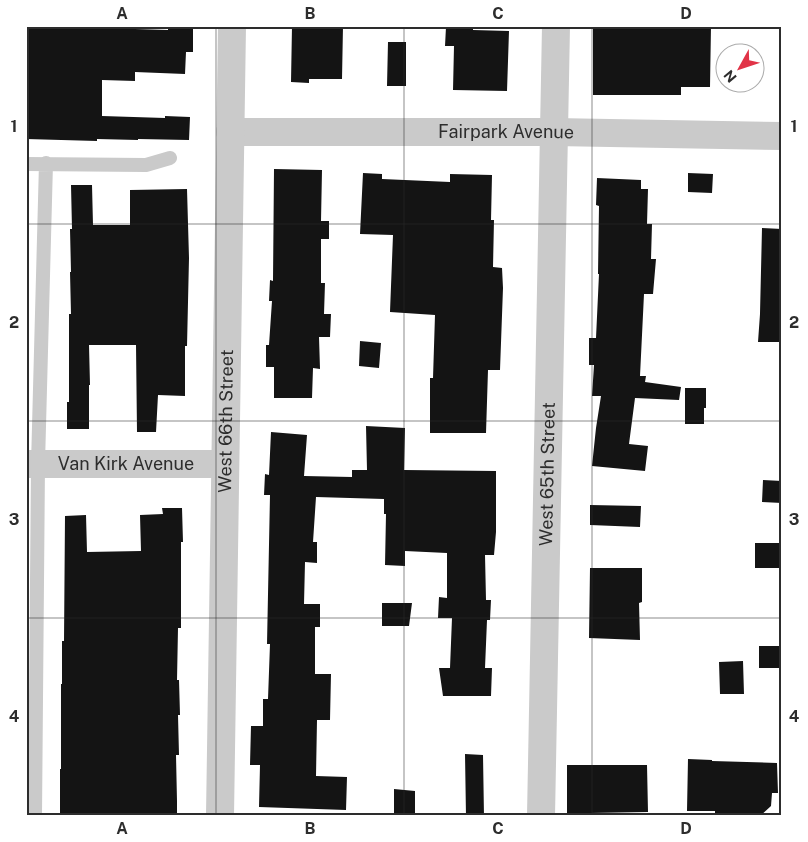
<svg xmlns="http://www.w3.org/2000/svg" width="808" height="842" viewBox="0 0 808 842" font-family="'Public Sans',sans-serif">
  <rect width="100%" height="100%" fill="#fff"/>
  <path fill="#141414" d="M 48,26 L 102,26 L 102,28 L 168,30 L 168,26 L 193,26 L 193,52 L 186,52 L 185,74 L 135,72 L 135,81 L 102,80 L 102,116 L 165,118 L 165,116 L 190,117 L 189,140 L 138,139 L 138,140 L 97,139 L 97,141 L 26,139 L 26,28 L 48,28 Z
    M 292,26 L 343,26 L 342,79 L 309,79 L 309,83 L 291,82 Z
    M 593,26 L 711,26 L 710,87 L 681,87 L 681,95 L 593,95 Z
    M 446,27 L 473,28 L 473,30 L 509,31 L 507,91 L 453,90 L 454,46 L 445,46 Z
    M 388,42 L 406,42 L 406,86 L 387,86 Z
    M 274,169 L 322,170 L 321,221 L 329,221 L 329,239 L 321,239 L 321,283 L 325,283 L 324,314 L 331,314 L 330,337 L 319,337 L 320,369 L 313,368 L 312,398 L 274,398 L 274,367 L 266,367 L 266,345 L 269,345 L 272,301 L 269,301 L 270,280 L 273,281 Z
    M 363,173 L 382,174 L 382,179 L 450,182 L 450,174 L 492,175 L 491,220 L 494,220 L 493,267 L 502,268 L 503,288 L 500,370 L 488,370 L 486,433 L 430,433 L 430,378 L 433,378 L 435,315 L 390,312 L 393,235 L 360,234 Z
    M 688,173 L 713,174 L 712,193 L 688,192 Z
    M 597,178 L 641,180 L 641,189 L 648,189 L 647,224 L 652,224 L 651,259 L 656,259 L 653,294 L 644,294 L 640,376 L 646,376 L 645,382 L 681,387 L 679,400 L 635,398 L 629,444 L 648,446 L 645,471 L 592,466 L 596,428 L 601,396 L 592,396 L 594,365 L 589,365 L 589,338 L 596,338 L 599,274 L 598,274 L 599,206 L 596,205 Z
    M 71,185 L 92,185 L 93,225 L 130,225 L 130,190 L 187,189 L 189,258 L 187,346 L 185,346 L 185,396 L 158,395 L 156,432 L 137,432 L 136,345 L 89,345 L 90,385 L 89,385 L 89,429 L 67,429 L 67,402 L 69,402 L 69,314 L 71,314 L 70,272 L 71,272 L 70,229 L 72,229 Z
    M 762,228 L 782,229 L 782,342 L 758,342 L 760,314 Z
    M 360,341 L 381,343 L 379,368 L 359,366 Z
    M 685,388 L 706,388 L 706,408 L 704,408 L 704,424 L 685,424 Z
    M 366,426 L 405,428 L 404,470 L 496,471 L 496,532 L 494,555 L 485,555 L 486,600 L 491,600 L 490,620 L 487,620 L 485,668 L 492,668 L 491,696 L 443,696 L 439,668 L 450,668 L 452,618 L 438,618 L 439,597 L 447,598 L 447,553 L 405,551 L 405,566 L 385,565 L 386,514 L 384,514 L 384,499 L 316,497 L 313,542 L 317,542 L 317,563 L 305,562 L 304,604 L 320,604 L 320,627 L 315,627 L 315,674 L 331,674 L 330,720 L 317,720 L 316,776 L 347,777 L 346,810 L 259,807 L 260,765 L 250,765 L 251,726 L 263,726 L 263,699 L 268,699 L 270,644 L 267,644 L 270,495 L 264,495 L 265,474 L 269,475 L 271,432 L 307,435 L 304,476 L 352,477 L 352,470 L 367,470 Z
    M 763,480 L 782,481 L 782,503 L 762,502 Z
    M 590,505 L 641,506 L 640,527 L 590,525 Z
    M 162,508 L 182,508 L 183,542 L 181,542 L 181,628 L 178,628 L 177,680 L 179,680 L 180,715 L 178,715 L 179,755 L 176,755 L 177,801 L 177,816 L 60,816 L 60,769 L 61,769 L 61,684 L 62,684 L 62,641 L 64,641 L 65,516 L 86,515 L 87,552 L 141,551 L 140,515 L 163,514 Z
    M 755,543 L 782,543 L 782,568 L 755,568 Z
    M 590,568 L 642,568 L 642,602 L 639,603 L 640,640 L 589,638 Z
    M 382,603 L 412,603 L 409,626 L 382,626 Z
    M 759,646 L 782,646 L 782,668 L 759,668 Z
    M 743,661 L 744,694 L 720,694 L 719,662 Z
    M 465,754 L 483,755 L 484,816 L 466,816 Z
    M 688,759 L 712,760 L 712,761 L 777,763 L 778,793 L 772,793 L 771,806 L 760,816 L 715,816 L 715,811 L 687,811 Z
    M 567,765 L 647,765 L 648,812 L 590,813 L 590,816 L 567,816 Z
    M 394,789 L 415,791 L 415,816 L 394,816 Z"/>
  <g fill="none" stroke-linecap="round" stroke-linejoin="round">
    <path stroke="#cacaca" stroke-width="14" d="M 26,164 L 146,165 L 170,158
      M 35,816 L 38,464 L 46,163"/>
    <g stroke="#cacaca" stroke-width="28">
      <path id="s1" d="M 230,132 L 554,132 L 782,136"/>
      <path id="s2" d="M 26,464 L 225,464"/>
      <path id="s3" d="M 220,816 L 232,26"/>
      <path id="s4" d="M 541,816 L 556,26"/>
    </g>
  </g>
  <path fill="none" stroke="#2d2d2d" stroke-width="1" stroke-opacity="0.55" d="M 216,26 L 216,816M 404,26 L 404,816M 592,26 L 592,816M 26,224 L 782,224M 26,421 L 782,421M 26,618 L 782,618"/>
  <g text-anchor="middle" stroke-width="5" stroke-linejoin="round" paint-order="stroke">
    <g font-size="18" fill="#2d2d2d" stroke="#fff">
      <text dy="6" stroke="none"><textPath href="#s1" startOffset="276">Fairpark Avenue</textPath></text>
      <text dy="6" stroke="none"><textPath href="#s3" startOffset="395">West 66th Street</textPath></text>
      <text dy="6" stroke="none"><textPath href="#s2" startOffset="100">Van Kirk Avenue</textPath></text>
      <text dy="6" stroke="none"><textPath href="#s4" startOffset="342">West 65th Street</textPath></text>
    </g>
  </g>
  <rect width="808" height="842" fill="none" stroke="#ffffff" stroke-width="55"/>
  <g transform="translate(740 68) rotate(230)"><circle r="24" fill="#ffffff" stroke="#ababab"/>
  <path d="M0-4L9 19L0 12L-9 19Z" fill="#e13347"/>
  <text y="-8" font-size="14" font-weight="bold" text-anchor="middle" fill="#2d2d2d">N</text>
  </g>
  <rect x="28" y="28" width="752" height="786" fill="none" stroke="#2d2d2d" stroke-width="2"/>
  <g font-size="16" text-anchor="middle" font-weight="bold" fill="#2d2d2d">
    <text x="122" y="19">A</text>
    <text x="310" y="19">B</text>
    <text x="498" y="19">C</text>
    <text x="686" y="19">D</text>
    <text x="14" y="132">1</text>
    <text x="794" y="132">1</text>
    <text x="14" y="328">2</text>
    <text x="794" y="328">2</text>
    <text x="14" y="525">3</text>
    <text x="794" y="525">3</text>
    <text x="14" y="722">4</text>
    <text x="794" y="722">4</text>
    <text x="122" y="834">A</text>
    <text x="310" y="834">B</text>
    <text x="498" y="834">C</text>
    <text x="686" y="834">D</text>
  </g>
</svg>
